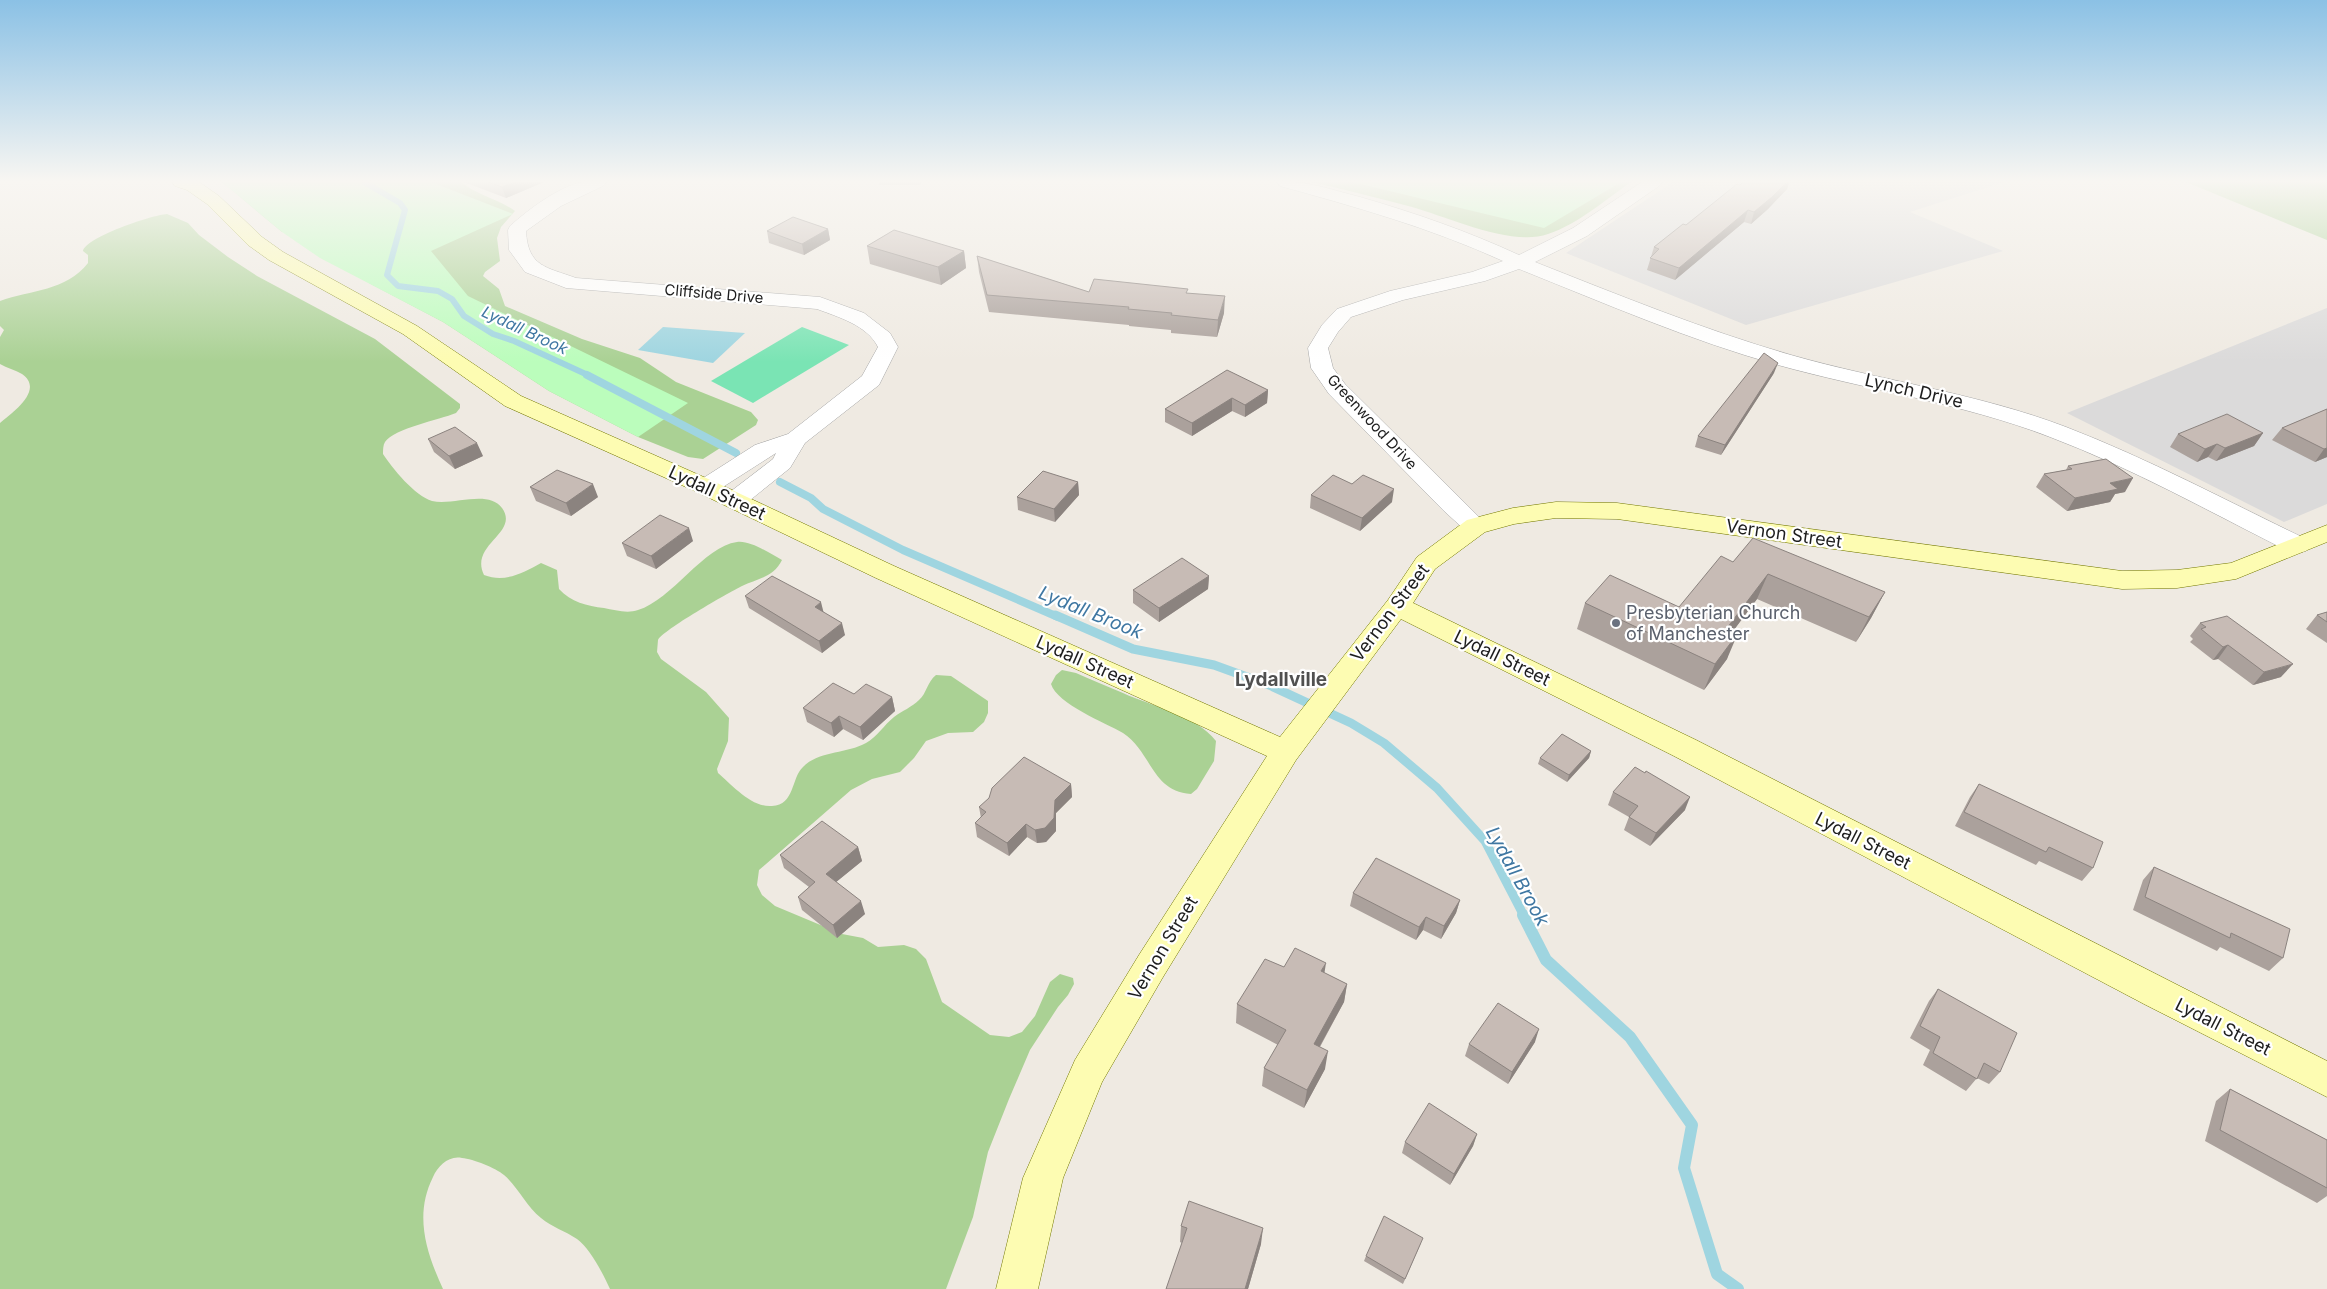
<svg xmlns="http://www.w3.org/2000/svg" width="2327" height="1289" viewBox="0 0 2327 1289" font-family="Inter,sans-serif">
  <rect width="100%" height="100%" fill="#efeae2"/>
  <path fill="#dbdada" d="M 1673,182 L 2004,182 L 1910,212 L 2003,251 L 1746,325 L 1566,253 Z
    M 2327,308 L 2327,504 L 2284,522 L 2067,413 Z"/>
  <path fill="#aad194" d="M 222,182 L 461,182 C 477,195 498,199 515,211 L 501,227 L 497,238 L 500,261 L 485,272 L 483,276 L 499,289 L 505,306 L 582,339 L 640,358 L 676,382 L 751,412 L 758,420 L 756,425 L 703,459 L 688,457 L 638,437 L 549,391 L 443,322 L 369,283 L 299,225 L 282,232 Z
    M 1312,182 L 1631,182 C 1605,200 1578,224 1548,234 C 1511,247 1448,217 1412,207 C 1379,198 1346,190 1312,182 Z
    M 2186,182 L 2327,182 L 2327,240 Z
    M 167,214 L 188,223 L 199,235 L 228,257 L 257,276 L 375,339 L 460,404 L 460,408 L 456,413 C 439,420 395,428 385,442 C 383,445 383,450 383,454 C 392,468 415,496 432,501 C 453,506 488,489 502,508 C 520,533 469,544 484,575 C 505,583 523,573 541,563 L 557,570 L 559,589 C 571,602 587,606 604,608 C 615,610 627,614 638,610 C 672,600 704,546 737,542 C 750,540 771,554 782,560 C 774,577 757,579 742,586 C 728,593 663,630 658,640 L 657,652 L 661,659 L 706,692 L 729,718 L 728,741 L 717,769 L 718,773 C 732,785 752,808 772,806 C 795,805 791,778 803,767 C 818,751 846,754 866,743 C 877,737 884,725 894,717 C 902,711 912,707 919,700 C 927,693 927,682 936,675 L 951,676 L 988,701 L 988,713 L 984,722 L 973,732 L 948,733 L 926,741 L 914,758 L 900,772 L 872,779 L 851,790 L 759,870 L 757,885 L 762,895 L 775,906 L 842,934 L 863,938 L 878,947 L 904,945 L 916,949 L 926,959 L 942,1002 L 990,1035 L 1009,1037 L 1022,1032 L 1035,1016 L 1050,982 L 1060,974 L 1073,978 L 1074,984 L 1068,995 L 1058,1007 L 1030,1050 L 1009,1099 L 988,1152 L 973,1217 L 946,1289 L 610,1289 C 603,1274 590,1248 577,1239 C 565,1231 552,1227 541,1218 C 526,1206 518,1187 504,1175 C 496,1168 473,1159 462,1158 C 449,1155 438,1166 433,1177 C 414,1215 426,1252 443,1289 L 0,1289 L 0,423 C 12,413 45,390 22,374 C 15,370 7,368 0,364 L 0,337 L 4,330 L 0,326 L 0,301 C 31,290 66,291 88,263 L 88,255 L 83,251 C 86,237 152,215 167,214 Z
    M 1062,670 L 1076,673 C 1091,680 1107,686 1123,693 C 1151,706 1196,715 1216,741 L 1214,761 L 1197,789 L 1191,794 C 1151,791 1152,752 1123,733 C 1106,723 1057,704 1051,684 L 1056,675 Z"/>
  <path fill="#bbfdbc" d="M 222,182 L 431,182 L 513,214 L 431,251 L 468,296 L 688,403 L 638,437 L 549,391 L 443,322 L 320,258 L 282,232 Z
    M 1352,182 L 1621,182 L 1544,228 Z"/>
  <path fill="#7ae4b4" d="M 802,327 L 849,345 L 753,403 L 711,381 Z"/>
  <path fill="#9fd5e0" d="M 663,327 L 745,333 L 713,363 L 638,350 Z"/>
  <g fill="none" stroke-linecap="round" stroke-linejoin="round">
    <path stroke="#9fd5e0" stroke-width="6" d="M 364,182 L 400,203 L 405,210 L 387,275 L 398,286 L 438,291 L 452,299 L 464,316 L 493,334 L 514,341 L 590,376"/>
    <path stroke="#9fd5e0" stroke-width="8" d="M 587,375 L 736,453
      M 780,482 L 811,498 L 823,509 L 903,550 L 1058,617"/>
    <path stroke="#9fd5e0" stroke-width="9" d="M 1055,615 L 1133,649 L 1214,665 L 1269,685 L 1351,723 L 1384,743 L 1437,788 L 1485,841 L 1524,916"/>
    <path stroke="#9fd5e0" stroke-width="12" d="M 1523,915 L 1546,960 L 1630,1037 L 1692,1125 L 1684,1168 L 1717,1274 L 1738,1289"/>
    <defs>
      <path id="street" d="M 606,182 L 603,186 L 561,206 L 526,231 C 528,267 546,267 576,278 L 820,297 L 864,313 L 890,333 L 898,347 L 879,385 L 805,443 L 790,468 L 744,505 L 735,507 L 726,505 L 723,500 L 726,495 L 773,459 L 776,453 L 715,492 L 706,494 L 697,492 L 694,487 L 697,482 L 755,445 L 788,434 L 862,376 L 878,347 C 867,325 838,317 817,309 L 566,288 L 525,272 L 509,250 L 508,230 L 510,226 C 528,210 558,187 582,182 C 589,180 599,182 606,182 Z
        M 1277,182 C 1306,180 1332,190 1360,197 C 1415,213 1467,231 1519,255 L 1573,228 L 1642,182 L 1662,182 L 1659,186 L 1587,236 L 1535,262 C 1619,295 1704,330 1791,355 C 1882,381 1977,393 2066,427 C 2149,459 2227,501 2306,539 L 2310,545 L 2306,551 L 2297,553 L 2288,551 C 2210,512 2132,468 2050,437 C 1962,403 1868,390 1778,365 C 1689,340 1604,303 1519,269 L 1485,281 L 1403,300 L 1351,317 L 1338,332 L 1328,348 L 1333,368 L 1345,384 L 1488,526 L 1485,532 L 1476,534 L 1467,532 L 1443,510 L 1329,394 L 1311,368 L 1308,348 L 1322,325 L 1337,309 L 1390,291 L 1472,272 L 1503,261 C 1431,228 1356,207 1280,186 Z"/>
      <path id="secondary" d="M 172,182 L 199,182 L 219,196 L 262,237 L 283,252 L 417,326 L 521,396 L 715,482 L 894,566 L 1280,737 L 1388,600 L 1417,557 L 1467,520 L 1513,508 L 1556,502 L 1617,503 L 2122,571 L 2177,570 L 2231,563 L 2327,525 L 2327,542 L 2236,579 L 2177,588 L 2122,589 L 1617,519 L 1556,518 L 1514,524 L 1485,532 L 1435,569 L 1413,603 L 1696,740 L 2327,1061 L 2327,1097 L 2144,1004 L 1674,756 L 1401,619 L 1296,760 L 1163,977 L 1102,1082 L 1063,1178 L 1038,1289 L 996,1289 L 1023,1178 L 1075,1060 L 1139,955 L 1267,756 L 876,578 L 697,492 L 505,406 L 403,334 L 269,260 L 248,245 L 207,204 L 187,190 L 175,186 Z"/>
    </defs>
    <use href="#street" stroke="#a4a4a4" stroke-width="1"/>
    <use href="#secondary" stroke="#737800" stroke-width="1"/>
    <use href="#street" fill="#fff" fill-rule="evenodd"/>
    <use href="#secondary" fill="#fdfcb2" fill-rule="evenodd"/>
  </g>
  <path fill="#aba19c" d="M 464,182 L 544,182 L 506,198 Z
    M 879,182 L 921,182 L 920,185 L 879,185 Z
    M 1789,182 L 1787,189 L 1768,209 L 1751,224 L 1744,222 L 1675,280 L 1647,270 L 1654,247 L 1686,225 L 1740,185 Z
    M 828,229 L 830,240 L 804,255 L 769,243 L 767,231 Z
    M 867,246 L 964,251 L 966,268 L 941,285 L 870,264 Z
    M 977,256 L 1089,292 L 1188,293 L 1224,313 L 1217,337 L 1171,333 L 1171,330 L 1129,326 L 1129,325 L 989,312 L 979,272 Z
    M 1774,373 L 1721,455 L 1695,447 L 1698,436 Z
    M 1268,390 L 1267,403 L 1245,417 L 1232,411 L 1192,436 L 1165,422 L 1165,409 Z
    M 2327,409 L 2327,457 L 2315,462 L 2272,440 L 2282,428 Z
    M 2263,433 L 2254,446 L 2216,461 L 2208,457 L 2197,462 L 2170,447 L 2178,434 Z
    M 428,439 L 483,456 L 455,469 L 434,452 Z
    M 2068,466 L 2125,492 L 2115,494 L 2110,502 L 2067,511 L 2036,487 L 2044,474 L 2066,470 Z
    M 1078,482 L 1079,495 L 1055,522 L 1018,510 L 1017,497 Z
    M 530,487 L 598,497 L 571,516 L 536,501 Z
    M 1311,495 L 1392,502 L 1360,531 L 1310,508 Z
    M 693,541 L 656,569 L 627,556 L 622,543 Z
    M 1733,562 L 1885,592 L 1871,618 L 1856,642 L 1757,599 L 1733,631 L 1727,659 L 1704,690 L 1577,629 L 1585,603 L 1679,607 Z
    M 1209,576 L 1208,589 L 1159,622 L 1133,603 L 1133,590 Z
    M 745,596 L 823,612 L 845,635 L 822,653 L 749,608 Z
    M 2327,612 L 2327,643 L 2306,629 L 2317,615 Z
    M 2200,623 L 2281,677 L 2253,685 L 2218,659 L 2213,660 L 2190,642 L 2193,639 L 2190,636 Z
    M 892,697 L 895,711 L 863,740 L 843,729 L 834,737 L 807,722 L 803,708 Z
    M 1591,751 L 1589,758 L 1567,782 L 1538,764 L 1540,758 Z
    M 1071,784 L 1072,797 L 1056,813 L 1056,831 L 1046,842 L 1037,843 L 1027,837 L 1009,856 L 977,837 L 975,823 L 981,818 L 979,807 Z
    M 1979,784 L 2093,868 L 2082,881 L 2039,861 L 2036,865 L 1955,826 L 1970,797 Z
    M 1613,792 L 1685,810 L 1650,846 L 1624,830 L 1629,817 L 1608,805 Z
    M 858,847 L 862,861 L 836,882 L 865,914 L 837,938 L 802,910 L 798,897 L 809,887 L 784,868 L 780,855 Z
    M 2154,867 L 2283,958 L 2269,971 L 2220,947 L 2217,951 L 2133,910 L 2143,880 Z
    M 1353,893 L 1460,900 L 1456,913 L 1441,939 L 1423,930 L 1416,940 L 1350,906 Z
    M 1284,967 L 1324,973 L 1347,984 L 1344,1002 L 1320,1047 L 1325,1069 L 1304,1108 L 1262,1086 L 1264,1068 L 1278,1045 L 1236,1023 L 1237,1004 Z
    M 1938,989 L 2000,1072 L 1989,1084 L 1977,1078 L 1966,1091 L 1923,1065 L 1930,1050 L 1910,1038 L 1929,1001 Z
    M 1535,1042 L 1508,1084 L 1465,1056 L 1469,1044 Z
    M 2230,1089 L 2327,1140 L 2327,1196 L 2317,1203 L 2205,1141 L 2216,1101 Z
    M 1477,1134 L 1473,1146 L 1450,1185 L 1402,1153 L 1405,1142 Z
    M 1181,1226 L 1261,1244 L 1248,1289 L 1166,1289 L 1182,1243 L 1180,1242 Z
    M 1421,1243 L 1403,1284 L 1364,1261 L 1366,1256 Z"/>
  <path fill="#8b837f" d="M 514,182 L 544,182 L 506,198 L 502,187 Z
    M 1787,182 L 1789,182 L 1787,189 L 1768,209 L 1751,224 L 1754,212 Z
    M 1748,210 L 1744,222 L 1675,280 L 1679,268 Z
    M 828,229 L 830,240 L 804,255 L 802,244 Z
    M 964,251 L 966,268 L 941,285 L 938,267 Z
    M 1225,296 L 1224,313 L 1217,337 L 1218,320 Z
    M 1778,363 L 1774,373 L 1721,455 L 1725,445 Z
    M 1268,390 L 1267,403 L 1245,417 L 1245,405 Z
    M 1232,398 L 1232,411 L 1192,436 L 1192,423 Z
    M 2263,433 L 2254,446 L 2216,461 L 2225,448 Z
    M 477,443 L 483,456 L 455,469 L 449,456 Z
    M 2217,444 L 2208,457 L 2197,462 L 2205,449 Z
    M 2327,448 L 2327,457 L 2315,462 L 2324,449 Z
    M 2133,478 L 2125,492 L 2115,494 L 2110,502 L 2067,511 L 2075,498 L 2110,483 Z
    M 1078,482 L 1079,495 L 1055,522 L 1054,509 Z
    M 593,484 L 598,497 L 571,516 L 566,503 Z
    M 1394,489 L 1392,502 L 1360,531 L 1362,518 Z
    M 689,528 L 693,541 L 656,569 L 651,556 Z
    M 1768,574 L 1757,599 L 1716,654 L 1727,628 Z
    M 1209,576 L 1208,589 L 1159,622 L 1159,608 Z
    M 1885,592 L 1871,618 L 1856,642 L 1869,617 Z
    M 821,602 L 824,614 L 815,607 Z
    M 842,623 L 845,635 L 822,653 L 819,641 Z
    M 1738,633 L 1727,659 L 1704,690 L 1715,664 Z
    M 2228,645 L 2218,659 L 2213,660 L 2223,647 Z
    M 2293,664 L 2281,677 L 2253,685 L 2264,672 Z
    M 892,697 L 895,711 L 863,740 L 860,727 Z
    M 839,716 L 843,729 L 834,737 L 831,723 Z
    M 1591,751 L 1589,758 L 1567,782 L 1569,775 Z
    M 1071,784 L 1072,797 L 1056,813 L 1056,831 L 1046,842 L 1037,843 L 1035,830 L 1055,800 Z
    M 1690,797 L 1685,810 L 1650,846 L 1656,833 Z
    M 1026,824 L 1027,837 L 1009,856 L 1007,843 Z
    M 858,847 L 862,861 L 830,887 L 826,874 Z
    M 1460,900 L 1456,913 L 1441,939 L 1444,926 Z
    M 861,901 L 865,914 L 837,938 L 833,925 Z
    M 1426,917 L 1423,930 L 1416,940 L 1419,927 Z
    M 1326,963 L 1323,982 L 1321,971 Z
    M 1347,984 L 1344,1002 L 1311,1062 L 1314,1044 Z
    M 1539,1029 L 1535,1042 L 1508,1084 L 1512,1072 Z
    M 1328,1051 L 1325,1069 L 1304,1108 L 1307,1090 Z
    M 1477,1134 L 1473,1146 L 1450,1185 L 1454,1174 Z
    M 1263,1228 L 1261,1244 L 1248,1289 L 1245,1289 Z"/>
  <path fill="#c7bbb5" stroke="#8b837f" d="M 488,182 L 514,182 L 502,187 Z
    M 1743,182 L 1787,182 L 1772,197 L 1754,212 L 1748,210 L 1679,268 L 1650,258 L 1659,249 L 1654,247 L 1683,224 L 1686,225 L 1737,184 L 1740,185 Z
    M 793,217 L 828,229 L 802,244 L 767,231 Z
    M 894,230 L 964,251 L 938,267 L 867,246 Z
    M 977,256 L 1089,292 L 1094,279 L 1188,289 L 1186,293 L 1225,296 L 1218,320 L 1171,315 L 1172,313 L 1128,309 L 1129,307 L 987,295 Z
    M 1764,353 L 1778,363 L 1725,445 L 1698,436 Z
    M 1227,370 L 1268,390 L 1245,405 L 1232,398 L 1192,423 L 1165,409 Z
    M 2327,409 L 2327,448 L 2324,449 L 2282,428 Z
    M 2227,414 L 2263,433 L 2225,448 L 2217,444 L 2205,449 L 2178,434 Z
    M 455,427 L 477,443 L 449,456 L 428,439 Z
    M 2106,459 L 2133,478 L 2110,483 L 2118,489 L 2075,498 L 2044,474 L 2072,469 L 2068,466 Z
    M 557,470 L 593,484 L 566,503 L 530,487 Z
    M 1043,471 L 1078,482 L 1054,509 L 1017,497 Z
    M 1333,475 L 1352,484 L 1363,475 L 1394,489 L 1362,518 L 1311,495 Z
    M 660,515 L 689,528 L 651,556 L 622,543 Z
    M 1753,538 L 1885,592 L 1869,617 L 1768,574 L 1727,628 L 1738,633 L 1715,664 L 1585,603 L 1610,575 L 1679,607 L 1721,556 L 1733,562 Z
    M 1182,558 L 1209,576 L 1159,608 L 1133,590 Z
    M 772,576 L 821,602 L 815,607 L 842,623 L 819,641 L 745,596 Z
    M 2327,612 L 2327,622 L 2317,615 Z
    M 2227,616 L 2293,664 L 2264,672 L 2228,645 L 2223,647 L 2201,629 L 2206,627 L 2200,623 Z
    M 833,683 L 854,694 L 866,684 L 892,697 L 860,727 L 839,716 L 831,723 L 803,708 Z
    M 1562,734 L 1591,751 L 1569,775 L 1540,758 Z
    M 1024,757 L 1071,784 L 1055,800 L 1054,818 L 1045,828 L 1035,830 L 1026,824 L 1007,843 L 975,823 L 986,812 L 979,807 L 989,798 L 992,788 Z
    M 1635,767 L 1645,773 L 1646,771 L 1690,797 L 1656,833 L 1629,817 L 1638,806 L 1613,792 Z
    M 1979,784 L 2103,842 L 2093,868 L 2049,847 L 2046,852 L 1964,812 Z
    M 822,821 L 858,847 L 826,874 L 861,901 L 833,925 L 798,897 L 815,882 L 780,855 Z
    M 1376,858 L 1460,900 L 1444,926 L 1426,917 L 1419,927 L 1353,893 Z
    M 2154,867 L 2290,929 L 2283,958 L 2231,933 L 2230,938 L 2145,897 Z
    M 1295,948 L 1326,963 L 1321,971 L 1347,984 L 1314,1044 L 1328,1051 L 1307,1090 L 1264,1068 L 1286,1030 L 1237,1004 L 1265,959 L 1284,967 Z
    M 1938,989 L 2017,1033 L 2000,1072 L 1984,1063 L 1977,1079 L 1933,1053 L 1940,1037 L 1920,1026 Z
    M 1498,1003 L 1539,1029 L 1512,1072 L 1469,1044 Z
    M 2230,1089 L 2327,1140 L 2327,1188 L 2220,1130 Z
    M 1429,1103 L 1477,1134 L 1454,1174 L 1405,1142 Z
    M 1189,1201 L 1263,1228 L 1245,1289 L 1166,1289 L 1187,1228 L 1181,1226 Z
    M 1384,1216 L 1423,1238 L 1405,1279 L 1366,1256 Z"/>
  <linearGradient id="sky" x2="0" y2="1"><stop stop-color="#8bc1e5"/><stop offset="0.5" stop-color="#f8f6f2"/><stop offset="1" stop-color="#f8f6f2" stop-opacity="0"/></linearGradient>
  <rect width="2327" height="362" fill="url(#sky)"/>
  <circle fill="#6b7280" stroke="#fff" stroke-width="2" cx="1616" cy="623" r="5"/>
  <g text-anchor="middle" stroke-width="4.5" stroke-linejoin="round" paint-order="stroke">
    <g font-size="15" fill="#1d1d1d" stroke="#fff">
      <text transform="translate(714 294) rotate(5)" y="5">Cliffside Drive</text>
      <text transform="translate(1372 422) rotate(47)" y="5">Greenwood Drive</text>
    </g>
    <g font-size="16" font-style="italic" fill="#3f77a2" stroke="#fff">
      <text transform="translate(525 330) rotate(25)" y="6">Lydall Brook</text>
    </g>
    <g font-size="18" fill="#1d1d1d" stroke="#fff">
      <text transform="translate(1914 391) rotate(13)" y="6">Lynch Drive</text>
      <text transform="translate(717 493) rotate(25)" y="6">Lydall Street</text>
      <text transform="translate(1784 534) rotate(8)" y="6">Vernon Street</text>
      <text transform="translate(1390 613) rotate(-53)" y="6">Vernon Street</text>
      <text transform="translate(1502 658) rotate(26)" y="6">Lydall Street</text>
      <text transform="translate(1085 662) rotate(24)" y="6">Lydall Street</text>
      <text transform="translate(1863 841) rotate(27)" y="6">Lydall Street</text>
      <text transform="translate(1163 948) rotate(-59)" y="6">Vernon Street</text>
      <text transform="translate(2223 1027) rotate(27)" y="6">Lydall Street</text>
    </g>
    <g font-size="18" fill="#5b616d" stroke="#fff" text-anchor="start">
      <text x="1626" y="619">Presbyterian Church<tspan x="1626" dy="21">of Manchester</tspan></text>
    </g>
    <g font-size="19" font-style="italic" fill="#3f77a2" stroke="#fff">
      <text transform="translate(1091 612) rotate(22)" y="7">Lydall Brook</text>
      <text transform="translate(1518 876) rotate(61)" y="7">Lydall Brook</text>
    </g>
    <g font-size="19" font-weight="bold" fill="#505050" stroke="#fff">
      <text x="1281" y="686">Lydallville</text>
    </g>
  </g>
</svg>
